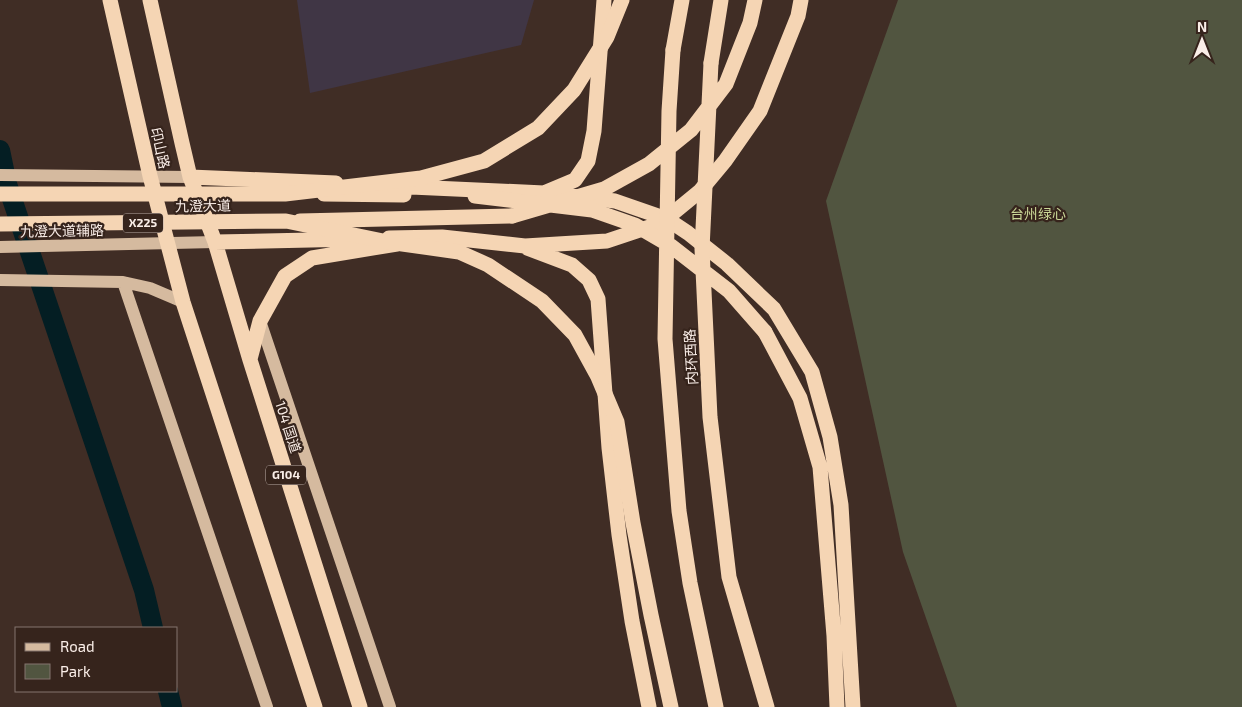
<svg xmlns="http://www.w3.org/2000/svg" width="1242" height="707" viewBox="0 0 1242 707" font-family="'Exo 2','Noto Sans SC',sans-serif">
  <rect width="100%" height="100%" fill="#402d25"/>
  <path fill="#403645" d="M 297,0 L 534,0 L 521,45 L 310,93 Z"/>
  <path fill="#515540" d="M 898,0 L 1242,0 L 1242,707 L 957,707 L 903,552 L 826,201 Z"/>
  <g fill="none" stroke-linecap="round" stroke-linejoin="round">
    <path stroke="#041e23" stroke-width="20" d="M 0,150 L 7,184 L 144,590 L 153,628
      M 168,691 L 172,707"/>
    <path stroke="#d5ba9f" stroke-width="12" d="M 0,175 L 190,177
      M 0,247 L 215,242
      M 0,280 L 123,282 L 150,288 L 183,302
      M 123,282 L 267,707
      M 260,321 L 390,707"/>
    <path stroke="#f5d5b4" stroke-width="15" d="M 110,0 L 150,176 L 183,302 L 315,707
      M 150,0 L 182,143 L 190,177 L 215,242 L 250,360 L 360,707
      M 673,50 L 682,0
      M 711,63 L 721,0
      M 190,177 L 336,183
      M 389,186 L 544,193 L 575,180 L 588,161 L 594,131 L 604,0
      M 544,193 L 615,201 L 667,219 L 688,233 L 727,264 L 774,309 L 812,372 L 830,437 L 841,505 L 853,707
      M 324,194 L 404,195
      M 300,221 L 512,216
      M 389,238 L 442,237 L 525,246 L 607,241 L 661,223 L 700,191 L 725,161 L 760,111 L 798,16 L 801,0
      M 215,242 L 356,239
      M 527,248 L 572,265 L 589,280 L 598,299 L 609,448 L 619,535 L 632,621 L 649,707
      M 765,332 L 800,398 L 820,467 L 834,636 L 837,707
      M 250,359 L 260,321 L 285,276 L 312,258 L 397,244"/>
    <path stroke="#f5d5b4" stroke-width="15" d="M 673,50 L 669,111 L 665,339 L 679,511 L 690,583 L 716,707
      M 711,63 L 702,249 L 710,417 L 729,577 L 767,707
      M 0,194 L 285,194 L 421,178 L 484,161 L 538,128 L 574,90 L 607,37 L 622,0
      M 475,196 L 592,210 L 635,225 L 671,246 L 729,291 L 765,332
      M 512,216 L 604,189 L 649,164 L 691,130 L 726,84 L 750,23 L 755,0
      M 0,224 L 286,221 L 388,242 L 459,252 L 488,265 L 542,301 L 575,335 L 598,377 L 617,422 L 633,523 L 651,615 L 671,707"/>
  </g>
  <g text-anchor="middle" stroke-width="4.5" stroke-linejoin="round" paint-order="stroke">
    <g fill="#36241c" stroke="#bfb1ab" stroke-width="1">
      <rect x="123" y="213.5" width="40" height="19" rx="4"/>
      <rect x="266" y="465.5" width="40" height="19" rx="4"/>
    </g>
    <g font-size="12" font-weight="bold" fill="#faeee8">
      <text x="143" y="227">X225</text>
      <text x="286" y="479">G104</text>
    </g>
    <g font-size="14" fill="#faeee8" stroke="#36241c">
      <text transform="translate(160 148) rotate(77)" y="5">印山路</text>
      <text transform="translate(203 206) rotate(-1)" y="5">九澄大道</text>
      <text transform="translate(62 231) rotate(-1)" y="5">九澄大道辅路</text>
      <text transform="translate(691 357) rotate(-93)" y="5">内环西路</text>
      <text transform="translate(288 427) rotate(72)" y="5">104 国道</text>
    </g>
    <g font-size="14" fill="#cad797" stroke="#36241c">
      <text x="1038" y="219">台州绿心</text>
    </g>
  </g>
  <rect x="15" y="627" width="162" height="65" fill="#36241c" stroke="#84756e"/>
  <rect x="25" y="643" width="25" height="8" fill="#d5ba9f" stroke="#84756e"/>
  <text x="60" y="652" font-size="15" fill="#faeee8">Road</text>
  <rect x="25" y="664" width="25" height="15" fill="#515540" stroke="#84756e"/>
  <text x="60" y="677" font-size="15" fill="#faeee8">Park</text>
  <g transform="translate(1202 40)" stroke="#36241c" stroke-width="4" paint-order="stroke">
  <path d="M0-4L9 19L0 12L-9 19Z" fill="#faeee8"/>
  <text y="-8" font-size="14" font-weight="bold" text-anchor="middle" fill="#faeee8">N</text>
  </g>
</svg>
